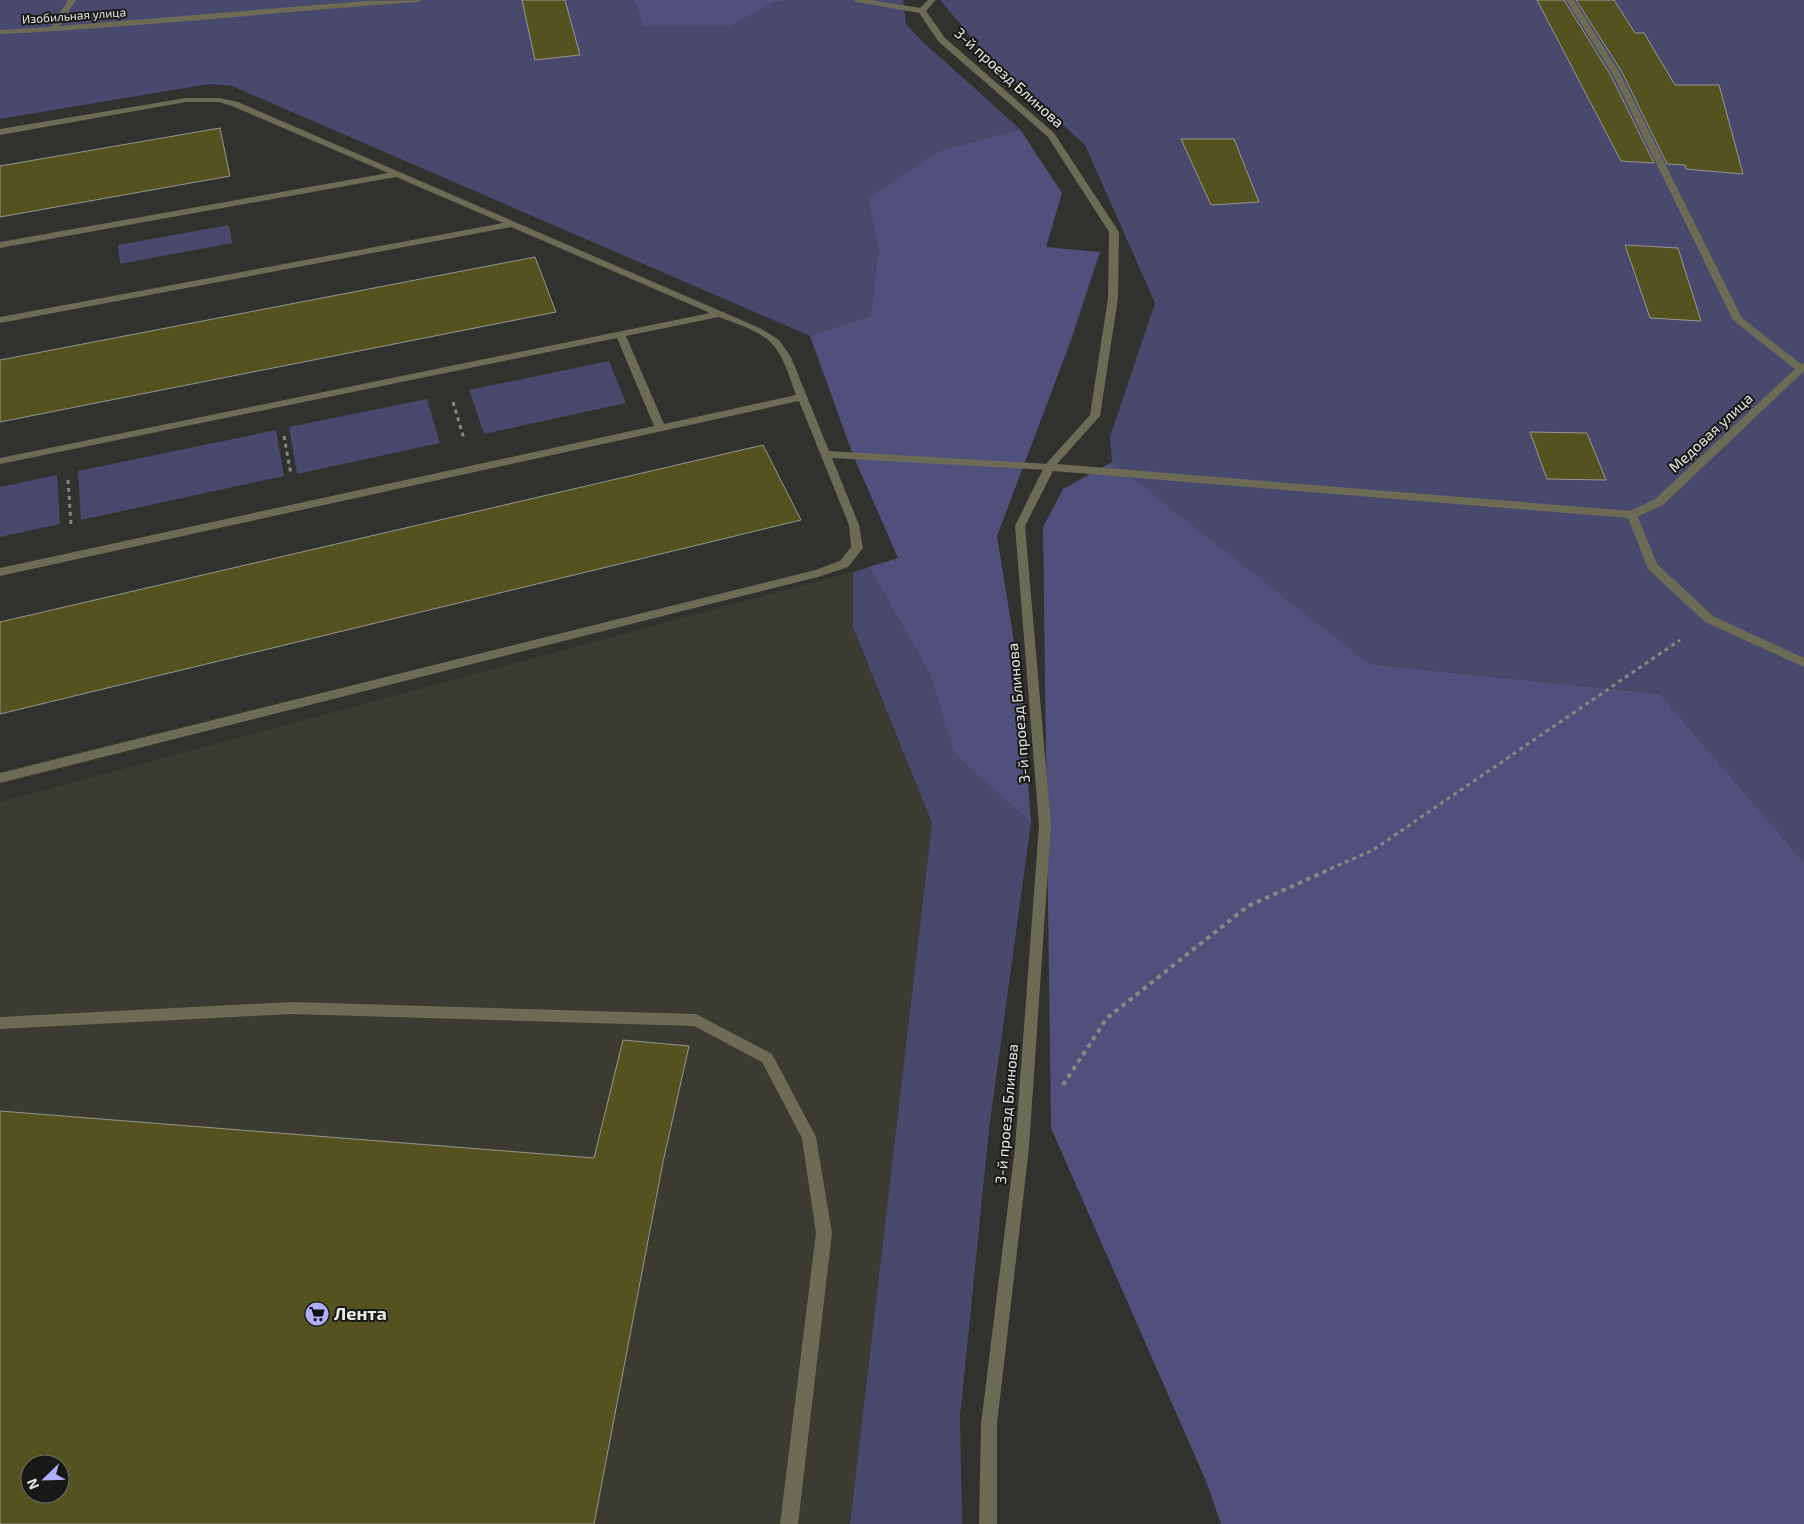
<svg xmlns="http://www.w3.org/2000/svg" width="1804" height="1524" viewBox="0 0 1804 1524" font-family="'Exo 2',sans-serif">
  <rect width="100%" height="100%" fill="#31312d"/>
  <path fill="#3b3b31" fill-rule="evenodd" d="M 853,572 L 853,628 L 932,823 L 850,1524 L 0,1524 L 0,802 ZM 30,1464 L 60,1464 L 60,1494 L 30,1494 Z"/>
  <path fill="#49496e" d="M 0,0 L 634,0 L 643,26 L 731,26 L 772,3 L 788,0 L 903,0 L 906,24 L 923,42 L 1020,129 L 936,152 L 868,198 L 878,248 L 871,316 L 810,336 L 232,86 L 209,84 L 0,119 Z
    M 940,0 L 1804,0 L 1804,862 L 1660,694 L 1370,664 L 1112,462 L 1110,437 L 1155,303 L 1085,145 L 988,57 Z
    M 229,225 L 232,243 L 120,264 L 118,245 Z
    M 609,361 L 626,403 L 484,434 L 469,390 Z
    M 427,399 L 440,443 L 297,474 L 289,427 Z
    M 276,430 L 284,476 L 81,520 L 78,471 Z
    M 57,475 L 60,524 L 0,537 L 0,487 Z
    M 869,567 L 930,674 L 954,754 L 1031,823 L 989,1129 L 960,1417 L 962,1524 L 850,1524 L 932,823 L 853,627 L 853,572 Z"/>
  <path fill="#51507d" d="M 634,0 L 788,0 L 772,3 L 731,26 L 643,26 Z
    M 1020,129 L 1062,193 L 1046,247 L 1100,252 L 1070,343 L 997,536 L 1022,691 L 1031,823 L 954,754 L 930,674 L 869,567 L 898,558 L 853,455 L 810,336 L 871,316 L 878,248 L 868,198 L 936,152 Z
    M 1112,462 L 1370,664 L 1660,694 L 1804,862 L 1804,1524 L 1221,1524 L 1206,1481 L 1051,1128 L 1043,527 L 1063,489 Z"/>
  <path fill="#545320" stroke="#969691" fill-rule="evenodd" d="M 522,0 L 565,0 L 580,55 L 535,60 Z
    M 1537,0 L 1564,0 L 1610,74 L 1654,163 L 1621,161 Z
    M 1576,0 L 1614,0 L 1635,33 L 1644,33 L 1675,85 L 1719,85 L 1743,174 L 1686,169 L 1685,165 L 1667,164 L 1622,72 Z
    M 220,128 L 230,176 L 0,217 L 0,166 Z
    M 1181,139 L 1234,139 L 1259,202 L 1211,205 Z
    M 1625,245 L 1678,248 L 1701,321 L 1650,318 Z
    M 535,257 L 556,312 L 0,422 L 0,360 Z
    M 1530,432 L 1587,433 L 1606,480 L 1547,479 Z
    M 763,445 L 801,520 L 0,714 L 0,622 Z
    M 623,1040 L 689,1046 L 663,1162 L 594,1524 L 0,1524 L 0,1111 L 594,1158 ZM 30,1464 L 60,1464 L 60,1494 L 30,1494 Z"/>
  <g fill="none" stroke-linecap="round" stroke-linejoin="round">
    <path stroke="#878783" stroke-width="3" stroke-dasharray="4 4" stroke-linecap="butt" d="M 453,402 L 464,439
      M 284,436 L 291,475
      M 68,480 L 71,524
      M 1323,872 L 1373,850 L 1680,640"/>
    <path stroke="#878783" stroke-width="4" stroke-dasharray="4.5 4.5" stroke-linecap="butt" d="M 1063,1085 L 1107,1018 L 1248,906 L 1326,871"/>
    <path fill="#6b6b56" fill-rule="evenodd" d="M 1566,0 L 1574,0 L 1620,73 L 1742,318 L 1801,364 L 1804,363 L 1804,371 L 1663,505 L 1632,519 L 1628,518 L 1627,515 L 1628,512 L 1655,499 L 1795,369 L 1733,320 L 1612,73 Z
      M 186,98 L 219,98 L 238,102 L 762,329 L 779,340 L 791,357 L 829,451 L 1049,464 L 1054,467 L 1049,470 L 832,458 L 859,525 L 863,548 L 848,567 L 818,577 L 0,783 L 0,773 L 815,570 L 840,561 L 851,547 L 849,525 L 799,401 L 0,576 L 0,568 L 654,426 L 617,338 L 0,464 L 0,458 L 710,313 L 511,227 L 0,323 L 0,317 L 503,223 L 396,177 L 0,248 L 0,242 L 388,173 L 232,106 L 219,102 L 186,102 L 0,135 L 0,129 ZM 719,317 C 736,324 762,331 774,346 C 785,360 790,379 796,395 L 664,424 L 626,336 Z
      M 292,1002 L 696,1014 L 772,1054 L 816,1137 L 832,1233 L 798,1524 L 780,1524 L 816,1233 L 802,1138 L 762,1062 L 694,1026 L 292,1014 L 0,1029 L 0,1017 Z"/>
    <path fill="#6b6b56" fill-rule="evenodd" d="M 68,0 L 76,0 L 59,26 L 366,1 L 422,0 L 418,2 C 279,12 139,27 0,34 L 0,30 L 51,27 Z
      M 853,0 L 871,0 L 920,8 L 928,0 L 936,0 L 926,11 L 945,38 L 1054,133 L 1119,232 L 1118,298 L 1100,416 L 1057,464 L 1632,511 L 1637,515 L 1657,564 L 1713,616 L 1804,658 L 1804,667 L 1705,622 L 1648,569 L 1628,518 L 1053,471 L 1025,526 L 1051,825 L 1029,1148 L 997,1424 L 997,1524 L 979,1524 L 981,1424 L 1015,1148 L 1039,825 L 1015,526 L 1045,465 L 1090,415 L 1108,298 L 1109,232 L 1048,137 L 939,42 L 919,13 L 857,2 Z"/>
  </g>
  <defs>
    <symbol id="supermarket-disc" viewBox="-11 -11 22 22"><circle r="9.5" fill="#aeaefa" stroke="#181917"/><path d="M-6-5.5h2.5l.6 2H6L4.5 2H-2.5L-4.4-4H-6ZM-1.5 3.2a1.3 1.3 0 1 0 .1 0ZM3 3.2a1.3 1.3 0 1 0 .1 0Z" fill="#111"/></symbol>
  </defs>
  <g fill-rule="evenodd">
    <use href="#supermarket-disc" x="303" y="1300" width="28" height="28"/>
  </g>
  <g text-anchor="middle" stroke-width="4" stroke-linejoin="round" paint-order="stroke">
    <g font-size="12" fill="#eaeae7" stroke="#181917">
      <text transform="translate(74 16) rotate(-4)" y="4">Изобильная улица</text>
    </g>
    <g font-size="15" fill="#eaeae7" stroke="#181917">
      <text transform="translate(1009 78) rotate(42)" y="5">3-й проезд Блинова</text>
      <text transform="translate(1711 433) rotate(-43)" y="5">Медовая улица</text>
      <text transform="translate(1019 713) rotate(-95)" y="5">3-й проезд Блинова</text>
      <text transform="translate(1007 1114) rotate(-85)" y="5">3-й проезд Блинова</text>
    </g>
    <g font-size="18" font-weight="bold" fill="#eaeae7" stroke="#181917" text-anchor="start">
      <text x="334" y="1320">Лента</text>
    </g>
  </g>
  <g transform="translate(45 1479) rotate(247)"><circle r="24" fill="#181917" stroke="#6c6d6a"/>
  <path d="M0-4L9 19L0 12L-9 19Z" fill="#aeaefa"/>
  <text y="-8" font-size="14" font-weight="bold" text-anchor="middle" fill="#eaeae7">N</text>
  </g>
</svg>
